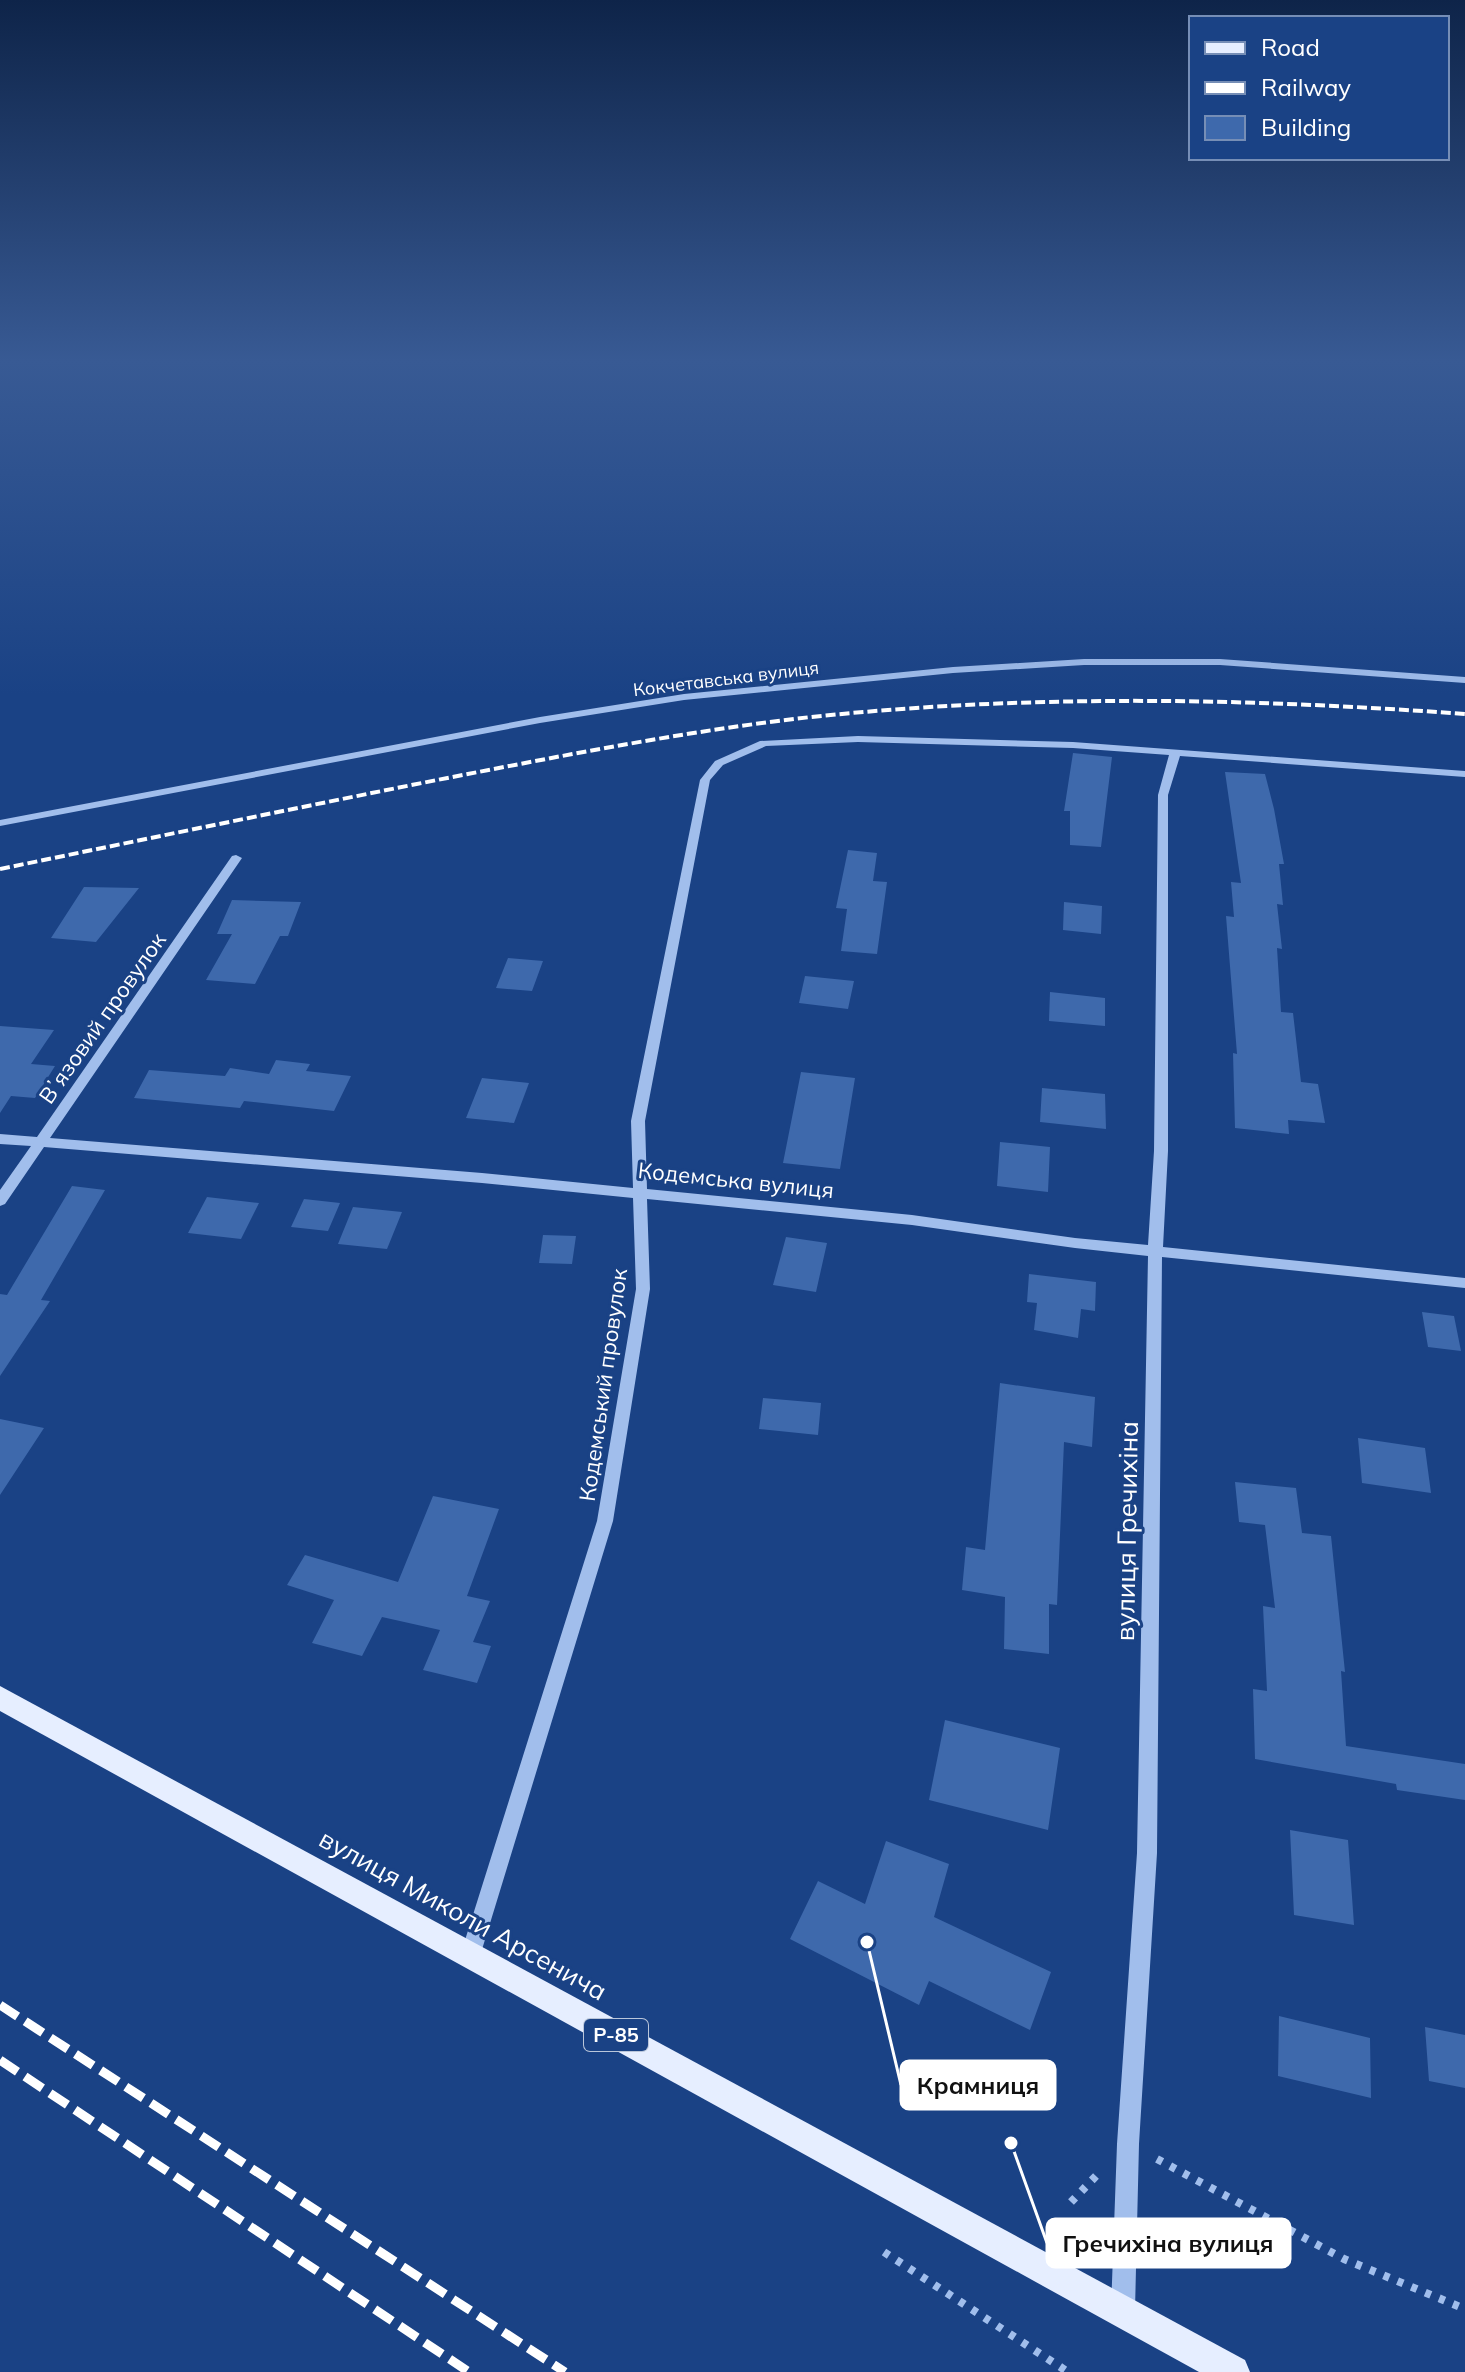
<svg xmlns="http://www.w3.org/2000/svg" width="1465" height="2372" viewBox="0 0 1465 2372" font-family="Mulish,sans-serif">
  <rect width="100%" height="100%" fill="#1a4285"/>
  <path fill="#3e69ac" d="M 1073,753 L 1112,757 L 1101,847 L 1070,845 L 1070,811 L 1064,811 Z
    M 1225,772 L 1265,774 L 1274,809 L 1284,864 L 1279,864 L 1283,905 L 1277,904 L 1282,949 L 1277,948 L 1281,1012 L 1293,1013 L 1301,1082 L 1318,1084 L 1325,1123 L 1288,1120 L 1289,1134 L 1235,1128 L 1233,1053 L 1237,1054 L 1226,916 L 1234,917 L 1231,882 L 1241,883 Z
    M 848,850 L 877,853 L 873,881 L 887,882 L 877,954 L 841,951 L 847,909 L 836,908 Z
    M 84,887 L 139,888 L 96,942 L 51,938 Z
    M 232,900 L 301,902 L 288,936 L 280,936 L 255,984 L 206,980 L 232,934 L 217,934 Z
    M 1064,902 L 1102,906 L 1101,934 L 1063,930 Z
    M 508,958 L 543,961 L 532,991 L 496,988 Z
    M 805,976 L 854,981 L 848,1009 L 799,1003 Z
    M 1050,992 L 1105,998 L 1105,1026 L 1049,1021 Z
    M 0,1026 L 54,1030 L 31,1064 L 55,1066 L 35,1098 L 11,1096 L 0,1113 Z
    M 276,1060 L 310,1064 L 306,1071 L 351,1076 L 334,1111 L 244,1101 L 240,1108 L 134,1098 L 149,1070 L 225,1076 L 230,1068 L 269,1074 Z
    M 801,1072 L 855,1078 L 840,1169 L 783,1163 Z
    M 482,1078 L 529,1083 L 514,1123 L 466,1118 Z
    M 1042,1088 L 1105,1094 L 1106,1129 L 1040,1122 Z
    M 1000,1142 L 1050,1147 L 1048,1192 L 997,1186 Z
    M 72,1186 L 105,1190 L 41,1300 L 50,1301 L 0,1376 L 0,1294 L 7,1295 Z
    M 207,1197 L 259,1203 L 241,1239 L 188,1233 Z
    M 304,1199 L 340,1203 L 328,1231 L 291,1227 Z
    M 353,1207 L 402,1212 L 387,1249 L 338,1244 Z
    M 543,1235 L 576,1236 L 572,1264 L 539,1263 Z
    M 786,1237 L 827,1243 L 816,1292 L 773,1285 Z
    M 1029,1274 L 1096,1282 L 1095,1311 L 1081,1309 L 1078,1338 L 1034,1330 L 1037,1303 L 1027,1302 Z
    M 1422,1312 L 1454,1316 L 1461,1351 L 1428,1347 Z
    M 1000,1383 L 1095,1397 L 1092,1447 L 1064,1442 L 1057,1605 L 1049,1604 L 1049,1654 L 1004,1649 L 1005,1597 L 962,1590 L 966,1547 L 985,1550 Z
    M 763,1398 L 821,1403 L 818,1435 L 759,1429 Z
    M 0,1419 L 44,1428 L 0,1495 Z
    M 1358,1438 L 1425,1448 L 1431,1493 L 1362,1483 Z
    M 1235,1482 L 1296,1488 L 1302,1533 L 1331,1536 L 1345,1672 L 1341,1671 L 1346,1746 L 1465,1764 L 1465,1800 L 1397,1790 L 1396,1784 L 1255,1759 L 1253,1689 L 1267,1691 L 1263,1606 L 1275,1608 L 1265,1525 L 1239,1522 Z
    M 433,1496 L 499,1509 L 467,1596 L 490,1601 L 473,1642 L 491,1646 L 477,1683 L 423,1670 L 440,1630 L 382,1617 L 362,1656 L 312,1643 L 334,1600 L 287,1585 L 305,1555 L 398,1582 Z
    M 945,1720 L 1060,1748 L 1048,1830 L 929,1800 Z
    M 1290,1830 L 1348,1840 L 1354,1925 L 1294,1915 Z
    M 886,1841 L 949,1864 L 934,1917 L 1051,1972 L 1030,2030 L 929,1981 L 919,2005 L 790,1939 L 818,1881 L 865,1904 Z
    M 1279,2016 L 1370,2038 L 1371,2098 L 1278,2076 Z
    M 1425,2027 L 1465,2035 L 1465,2088 L 1429,2081 Z"/>
  <g fill="none" stroke-linecap="round" stroke-linejoin="round">
    <path stroke="#a1beec" stroke-width="8" stroke-dasharray="6 9" stroke-linecap="butt" d="M 1157,2159 L 1344,2259 L 1465,2309
      M 1071,2202 L 1096,2176
      M 884,2252 L 1068,2372"/>
    <path fill="#a1beec" fill-rule="evenodd" d="M 1084,659 L 1220,659 L 1465,677 L 1465,683 L 1220,665 L 1084,665 L 953,673 L 684,700 L 540,723 L 0,826 L 0,820 L 540,717 L 684,694 L 953,667 Z
      M 858,736 L 1073,742 L 1465,771 L 1465,777 L 1180,756 L 1168,795 L 1168,1151 L 1163,1247 L 1465,1278 L 1465,1288 L 1162,1257 L 1157,1853 L 1139,2144 L 1135,2310 L 1131,2318 L 1123,2322 L 1115,2318 L 1111,2310 L 1117,2144 L 1137,1853 L 1148,1256 L 1075,1248 L 912,1225 L 647,1199 L 650,1289 L 613,1521 L 480,1956 L 477,1963 L 470,1966 L 463,1963 L 460,1956 L 597,1521 L 636,1289 L 633,1198 L 482,1183 L 44,1147 L 5,1204 L 0,1206 L 0,1190 L 31,1146 L 0,1144 L 0,1134 L 37,1137 L 232,856 L 236,855 L 242,858 L 50,1138 L 482,1173 L 633,1188 L 631,1121 L 700,780 L 715,761 L 760,741 ZM 858,742 L 1073,748 L 1169,755 L 1158,795 L 1154,1151 L 1148,1245 L 1075,1238 L 912,1215 L 647,1189 L 645,1121 L 710,780 L 723,765 L 766,746 Z"/>
    <path fill="#e6eeff" fill-rule="evenodd" d="M 0,1686 L 1245,2360 L 1250,2372 L 1199,2372 L 0,1711 Z"/>
    <path stroke="#fff" stroke-width="4" stroke-dasharray="10 4" stroke-linecap="butt" d="M 0,869 C 146,839 291,809 437,780 C 561,756 686,731 811,717 C 1029,694 1247,698 1465,714"/>
    <path stroke="#fff" stroke-width="9" stroke-dasharray="21 9" stroke-linecap="butt" d="M 0,2005 L 565,2372
      M 0,2060 L 469,2372"/>
  </g>
  <linearGradient id="sky" x2="0" y2="1"><stop stop-color="#0e2449"/><stop offset="0.52" stop-color="#385a94"/><stop offset="1" stop-color="#385a94" stop-opacity="0"/></linearGradient>
  <rect width="1465" height="695" fill="url(#sky)"/>
  <g text-anchor="middle" stroke-width="6" stroke-linejoin="round" paint-order="stroke">
    <g font-size="18" fill="#fff" stroke="#1a4285">
      <text transform="translate(726 679) rotate(-7)" y="6">Кокчетавська вулиця</text>
    </g>
    <rect fill="#1a4285" stroke="#bac6da" stroke-width="2" x="584" y="2019" width="64" height="32" rx="6"/>
    <g font-size="20" font-weight="bold" fill="#fff">
      <text x="616" y="2042">Р-85</text>
    </g>
    <g font-size="22" fill="#fff" stroke="#1a4285">
      <text transform="translate(102 1018) rotate(-55)" y="8">Вʼязовий провулок</text>
      <text transform="translate(736 1180) rotate(6)" y="8">Кодемська вулиця</text>
      <text transform="translate(603 1385) rotate(-82)" y="8">Кодемський провулок</text>
    </g>
    <g font-size="26" fill="#fff" stroke="#1a4285">
      <text transform="translate(1127 1531) rotate(-89)" y="9">вулиця Гречихіна</text>
      <text transform="translate(463 1915) rotate(29)" y="9">вулиця Миколи Арсенича</text>
    </g>
  </g>
  <path fill="none" stroke="#fff" stroke-width="3" d="M867 1942L901 2085M1011 2143L1047 2243"/>
  <g fill="#fff" stroke="#1a4285" stroke-width="3">
    <circle cx="867" cy="1942" r="8"/>
    <circle cx="1011" cy="2143" r="8"/>
  </g>
  <g fill="#fff" stroke="#fff" stroke-width="3">
    <rect x="901" y="2061" width="154" height="48" rx="8"/>
    <rect x="1047" y="2219" width="243" height="48" rx="8"/>
  </g>
  <g font-size="24" text-anchor="middle" font-weight="bold" fill="#111">
    <text x="978" y="2094">Крамниця</text>
    <text x="1168" y="2252">Гречихіна вулиця</text>
  </g>
  <rect x="1189" y="16" width="260" height="144" fill="#1a4285" stroke="#768eb6" stroke-width="2"/>
  <rect x="1205" y="42" width="40" height="12" fill="#e6eeff" stroke="#768eb6" stroke-width="2"/>
  <text x="1261" y="56" font-size="24" fill="#ffffff">Road</text>
  <rect x="1205" y="82" width="40" height="12" fill="#ffffff" stroke="#768eb6" stroke-width="2"/>
  <text x="1261" y="96" font-size="24" fill="#ffffff">Railway</text>
  <rect x="1205" y="116" width="40" height="24" fill="#3e69ac" stroke="#768eb6" stroke-width="2"/>
  <text x="1261" y="136" font-size="24" fill="#ffffff">Building</text>
</svg>
